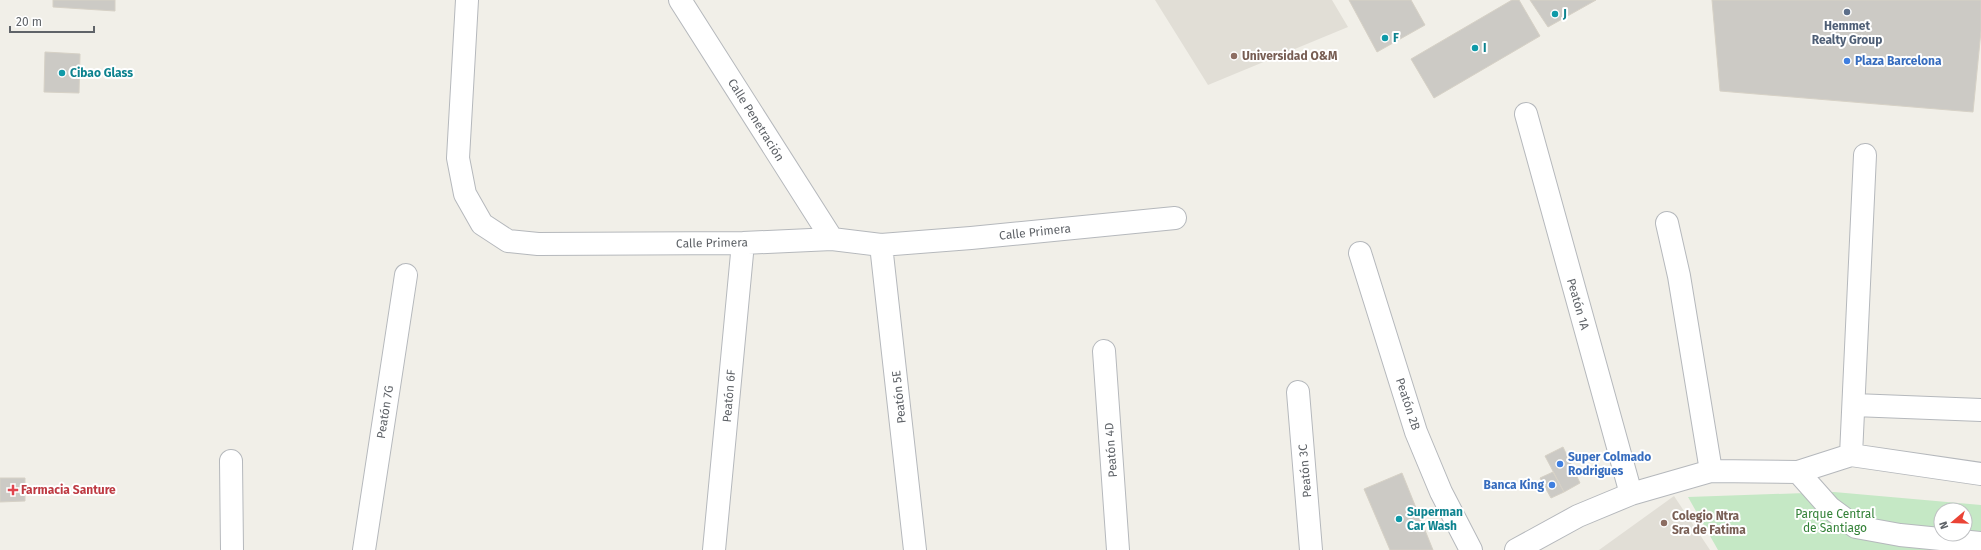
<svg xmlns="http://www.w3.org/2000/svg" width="1981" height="550" viewBox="0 0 1981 550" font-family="'Fira Sans',sans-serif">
  <rect width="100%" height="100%" fill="#f1efe8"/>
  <path fill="#e1ded6" d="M 1155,0 L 1332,0 L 1348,27 L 1208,85 Z
    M 1674,496 L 1710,550 L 1599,550 Z"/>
  <path fill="#c5e8c5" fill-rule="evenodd" d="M 1834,492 L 1981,505 L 1981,550 L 1718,550 L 1688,497 ZM 1941,510 L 1965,510 L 1965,534 L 1941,534 Z"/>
  <path fill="#cccac5" stroke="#d6d1c6" d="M 53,0 L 115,0 L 115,11 L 53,7 Z
    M 1349,0 L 1411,0 L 1425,25 L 1377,52 Z
    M 1512,0 L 1519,0 L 1540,36 L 1434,98 L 1411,59 Z
    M 1530,0 L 1596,0 L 1548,27 Z
    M 1712,0 L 1981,0 L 1981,31 L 1973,112 L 1720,91 Z
    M 45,52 L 80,54 L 79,93 L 44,92 Z
    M 1563,447 L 1580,483 L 1564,492 L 1545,456 Z
    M 1553,472 L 1564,492 L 1551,498 L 1540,478 Z
    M 1402,473 L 1433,550 L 1390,550 L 1364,489 Z
    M 0,478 L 25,478 L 25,501 L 0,502 Z"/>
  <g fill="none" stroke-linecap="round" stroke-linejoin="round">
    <defs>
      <path id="minor" d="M 467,0 L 458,158 L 465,194 L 482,224 L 508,241 L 538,244 L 743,243 L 832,239 L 881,245 L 971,238 L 1175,218
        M 680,0 L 832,239
        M 1526,114 L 1631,494
        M 1667,223 L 1679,276 L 1711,471
        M 881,245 L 915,550
        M 1360,253 L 1416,432 L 1441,492 L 1471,550
        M 1104,351 L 1118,550
        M 1298,392 L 1311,550
        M 1854,405 L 1981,410
        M 1851,455 L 1865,155
        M 231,461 L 232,550
        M 1798,472 L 1830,508 L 1856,527 L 1900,535 L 1981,543
        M 364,550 L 406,275
        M 714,550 L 743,243
        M 1516,550 L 1578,516 L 1631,494 L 1711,471 L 1798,472 L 1851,455 L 1981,474"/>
    </defs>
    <use href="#minor" stroke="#b5b8bc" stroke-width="24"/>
    <use href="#minor" stroke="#fff" stroke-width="22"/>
  </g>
  <circle fill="#5c6f8a" stroke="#fff" stroke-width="1.5" cx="1847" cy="12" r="4"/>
  <g fill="#0f9aa8" stroke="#fff" stroke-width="1.5">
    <circle cx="1555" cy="14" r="4"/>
    <circle cx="1385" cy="38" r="4"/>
    <circle cx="1475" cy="48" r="4"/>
    <circle cx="62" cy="73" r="4"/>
    <circle cx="1399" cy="519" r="4"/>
  </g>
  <g fill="#8d6e63" stroke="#fff" stroke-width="1.5">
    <circle cx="1234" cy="56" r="4"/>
    <circle cx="1664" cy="523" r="4"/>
  </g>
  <g fill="#3f7fe0" stroke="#fff" stroke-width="1.5">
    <circle cx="1847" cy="61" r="4"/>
    <circle cx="1560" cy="464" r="4"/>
    <circle cx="1552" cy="485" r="4"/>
  </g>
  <path fill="#e0444e" stroke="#fff" stroke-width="1.5" d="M11 484h4v4h4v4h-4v4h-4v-4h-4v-4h4z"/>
  <g text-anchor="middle" stroke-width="4" stroke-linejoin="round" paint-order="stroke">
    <g font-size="12" font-weight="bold" fill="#0d838f" stroke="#fff" text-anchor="start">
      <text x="1563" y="18">J</text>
      <text x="1393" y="42">F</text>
      <text x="1483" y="52">I</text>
      <text x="70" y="77">Cibao Glass</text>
      <text x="1407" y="516">Superman<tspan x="1407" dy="14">Car Wash</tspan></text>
    </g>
    <g font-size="12" font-weight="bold" fill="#4e5e75" stroke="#fff">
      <text x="1847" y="30">Hemmet<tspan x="1847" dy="14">Realty Group</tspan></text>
    </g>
    <g font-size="12" font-weight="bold" fill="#785e54" stroke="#fff" text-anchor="start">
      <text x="1242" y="60">Universidad O&amp;M</text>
      <text x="1672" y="520">Colegio Ntra<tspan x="1672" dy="14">Sra de Fatima</tspan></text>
    </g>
    <g font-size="12" font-weight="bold" fill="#366cbe" stroke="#fff" text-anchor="start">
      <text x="1855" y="65">Plaza Barcelona</text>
      <text x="1568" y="461">Super Colmado<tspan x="1568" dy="14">Rodrigues</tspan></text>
      <text x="1544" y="489" text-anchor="end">Banca King</text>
    </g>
    <g font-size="12" fill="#5f6368" stroke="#fff">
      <text transform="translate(756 120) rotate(58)" y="4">Calle Penetración</text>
      <text transform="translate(1035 232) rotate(-6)" y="4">Calle Primera</text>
      <text transform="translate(712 243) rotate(-1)" y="4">Calle Primera</text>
      <text transform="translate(1578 304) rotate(74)" y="4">Peatón 1A</text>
      <text transform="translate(729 396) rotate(-85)" y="4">Peatón 6F</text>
      <text transform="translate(899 397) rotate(-96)" y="4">Peatón 5E</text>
      <text transform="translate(1408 404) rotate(72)" y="4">Peatón 2B</text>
      <text transform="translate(385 412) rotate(-81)" y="4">Peatón 7G</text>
      <text transform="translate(1111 450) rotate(-94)" y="4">Peatón 4D</text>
      <text transform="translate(1305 471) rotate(-95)" y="4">Peatón 3C</text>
    </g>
    <g font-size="12" font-weight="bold" fill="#be3a42" stroke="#fff" text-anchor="start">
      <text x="21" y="494">Farmacia Santure</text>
    </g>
    <g font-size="12" fill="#348238" stroke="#fff">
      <text x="1835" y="518">Parque Central<tspan x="1835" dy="14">de Santiago</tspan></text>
    </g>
  </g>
  <g transform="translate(1953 522) rotate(251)"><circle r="19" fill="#ffffff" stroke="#bfc1c3"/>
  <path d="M0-3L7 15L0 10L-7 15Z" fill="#ea4335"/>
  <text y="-6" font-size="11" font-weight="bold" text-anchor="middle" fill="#5f6368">N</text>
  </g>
  <path d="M10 26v6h84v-6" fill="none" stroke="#5f6368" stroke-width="2"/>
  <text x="16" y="26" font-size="12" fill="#5f6368" stroke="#ffffff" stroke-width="3" paint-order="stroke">20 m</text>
</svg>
